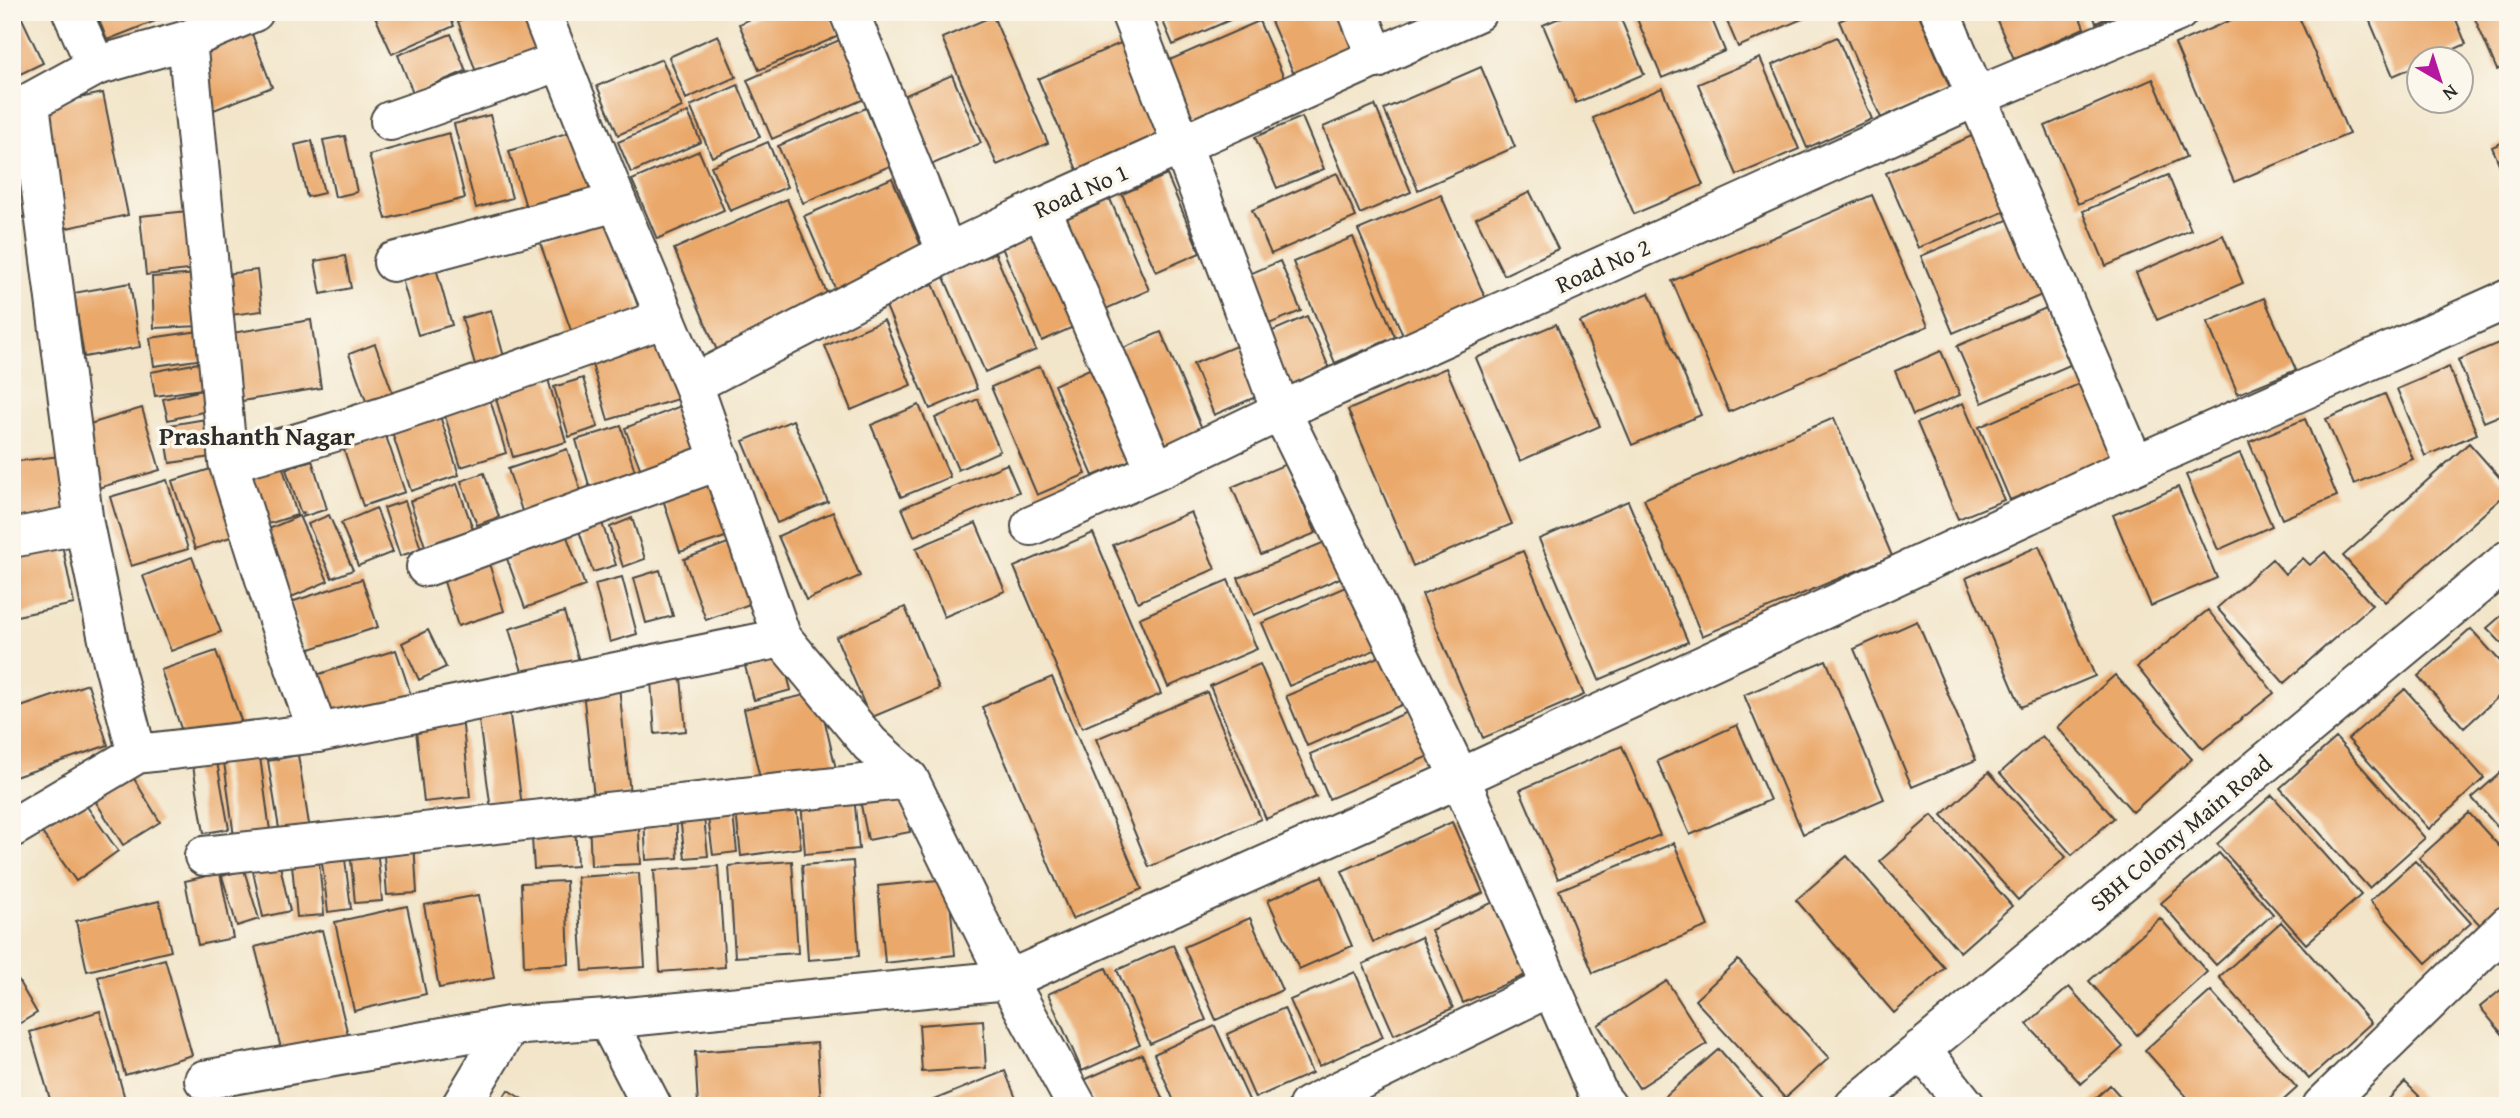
<svg xmlns="http://www.w3.org/2000/svg" width="2520" height="1118" viewBox="0 0 2520 1118" font-family="'Gentium Book Plus',serif">
  <rect width="100%" height="100%" fill="#fbf7ec"/>
  <filter id="ink" filterUnits="userSpaceOnUse"><feTurbulence type="fractalNoise" baseFrequency=".0143" numOctaves="2"/><feDisplacementMap in="SourceGraphic" scale="14" xChannelSelector="R" yChannelSelector="G"/><feConvolveMatrix kernelMatrix="1 2 1 2 8 2 1 2 1" color-interpolation-filters="sRGB"/></filter>
  <filter id="wash" filterUnits="userSpaceOnUse"><feTurbulence type="fractalNoise" baseFrequency=".00686" numOctaves="4" result="noise"/><feDisplacementMap in="SourceGraphic" scale="28" xChannelSelector="R" yChannelSelector="G"/><feGaussianBlur stdDeviation="1.57" result="paint"/><feColorMatrix in="noise" values="0 0 0 0 0 0 0 0 0 0 0 0 0 0 0 0 0 1.4 0 .05"/><feComposite in="paint" operator="in"/></filter>
  <g filter="url(#wash)">
    <rect width="100%" height="100%" fill="#f2e5c9"/>
    <g id="blocks">
      <path fill="#eaa86b" d="M 12,12 L 19,12 L 43,63 L 12,78 Z
        M 96,12 L 178,12 L 107,40 Z
        M 373,12 L 448,12 L 454,26 L 392,54 Z
        M 483,12 L 527,12 L 540,49 L 476,72 L 458,21 Z
        M 766,12 L 829,12 L 839,36 L 759,70 L 739,24 Z
        M 1159,12 L 1248,12 L 1173,45 Z
        M 1267,12 L 1345,12 L 1365,58 L 1299,86 Z
        M 1573,12 L 1618,12 L 1644,74 L 1576,103 L 1543,25 Z
        M 1634,12 L 1709,12 L 1725,51 L 1662,78 Z
        M 1723,12 L 1809,12 L 1811,15 L 1738,47 Z
        M 1859,12 L 1918,12 L 1950,88 L 1881,118 L 1839,21 Z
        M 2005,12 L 2078,12 L 2084,28 L 2014,59 L 1995,16 Z
        M 2092,12 L 2121,12 L 2096,23 Z
        M 2249,12 L 2297,12 L 2349,134 L 2234,182 L 2175,44 Z
        M 2366,12 L 2453,12 L 2466,44 L 2431,60 L 2418,60 L 2418,65 L 2393,76 Z
        M 2472,12 L 2508,12 L 2508,65 L 2497,70 Z
        M 993,16 L 1048,143 L 997,165 L 942,38 Z
        M 1259,21 L 1288,87 L 1193,127 L 1165,62 Z
        M 252,34 L 272,87 L 214,110 L 194,56 Z
        M 451,34 L 466,71 L 413,93 L 398,55 Z
        M 718,35 L 736,77 L 686,99 L 669,57 Z
        M 1837,37 L 1872,119 L 1807,148 L 1772,65 Z
        M 844,38 L 869,97 L 772,139 L 747,80 Z
        M 1132,38 L 1171,128 L 1077,170 L 1038,79 Z
        M 1760,58 L 1799,149 L 1737,175 L 1698,84 Z
        M 662,59 L 682,107 L 618,135 L 597,86 Z
        M 1481,67 L 1515,147 L 1418,190 L 1384,109 Z
        M 952,75 L 981,143 L 924,168 L 894,100 Z
        M 2153,79 L 2186,157 L 2078,204 L 2045,126 Z
        M 738,85 L 760,137 L 712,157 L 690,106 Z
        M 1662,88 L 1703,185 L 1634,214 L 1593,118 Z
        M 103,93 L 128,215 L 62,229 L 37,107 Z
        M 1375,105 L 1411,192 L 1360,214 L 1323,127 Z
        M 866,108 L 890,166 L 803,203 L 778,146 Z
        M 688,112 L 701,142 L 631,173 L 618,142 Z
        M 490,115 L 512,198 L 476,208 L 454,124 Z
        M 1302,117 L 1324,169 L 1277,188 L 1255,137 Z
        M 573,131 L 590,188 L 526,207 L 509,151 Z
        M 1981,132 L 2013,208 L 1918,248 L 1886,173 Z
        M 449,133 L 465,198 L 386,219 L 369,155 Z
        M 345,136 L 357,192 L 335,197 L 323,140 Z
        M 2508,140 L 2508,185 L 2492,147 Z
        M 312,141 L 324,193 L 307,197 L 295,145 Z
        M 768,142 L 787,187 L 730,211 L 711,166 Z
        M 699,151 L 724,210 L 657,239 L 632,180 Z
        M 30,166 L 38,214 L 12,219 L 12,169 Z
        M 1337,173 L 1356,217 L 1271,254 L 1252,210 Z
        M 1167,175 L 1200,253 L 1156,272 L 1122,194 Z
        M 2168,175 L 2191,230 L 2106,266 L 2083,211 Z
        M 892,178 L 926,257 L 838,295 L 804,216 Z
        M 1530,192 L 1558,249 L 1504,275 L 1476,218 Z
        M 1441,195 L 1487,302 L 1404,338 L 1358,230 Z
        M 1872,195 L 1928,326 L 1729,412 L 1672,281 Z
        M 787,199 L 832,305 L 718,353 L 674,249 Z
        M 1110,199 L 1149,290 L 1099,312 L 1060,221 Z
        M 198,210 L 204,268 L 146,275 L 140,216 Z
        M 606,215 L 640,312 L 573,336 L 539,240 Z
        M 2012,218 L 2044,294 L 1953,333 L 1921,256 Z
        M 1039,228 L 1080,324 L 1042,341 L 1001,245 Z
        M 2223,235 L 2243,283 L 2157,320 L 2136,273 Z
        M 1353,237 L 1395,337 L 1335,363 L 1293,262 Z
        M 995,253 L 1036,350 L 985,372 L 943,275 Z
        M 345,256 L 351,288 L 321,294 L 315,261 Z
        M 1280,261 L 1301,311 L 1259,328 L 1238,279 Z
        M 436,268 L 452,325 L 418,335 L 402,279 Z
        M 257,270 L 262,311 L 231,315 L 225,274 Z
        M 201,274 L 203,326 L 154,328 L 152,277 Z
        M 130,283 L 140,347 L 84,357 L 74,293 Z
        M 933,284 L 977,389 L 930,409 L 885,304 Z
        M 1649,293 L 1701,415 L 1632,445 L 1580,322 Z
        M 2264,298 L 2296,370 L 2238,394 L 2207,322 Z
        M 2046,308 L 2070,365 L 1982,403 L 1957,346 Z
        M 491,310 L 506,364 L 477,372 L 462,318 Z
        M 1307,316 L 1330,370 L 1284,389 L 1261,336 Z
        M 311,320 L 321,388 L 242,401 L 232,333 Z
        M 884,320 L 911,385 L 851,410 L 825,346 Z
        M 1556,324 L 1600,426 L 1520,461 L 1476,358 Z
        M 200,331 L 204,359 L 154,366 L 150,338 Z
        M 1161,332 L 1203,431 L 1158,451 L 1116,351 Z
        M 663,339 L 681,398 L 608,420 L 591,361 Z
        M 2508,339 L 2508,412 L 2484,422 L 2458,360 Z
        M 1243,343 L 1265,393 L 1214,415 L 1193,364 Z
        M 375,344 L 396,402 L 370,412 L 349,354 Z
        M 1941,351 L 1960,395 L 1913,415 L 1895,371 Z
        M 204,362 L 208,388 L 155,396 L 151,372 Z
        M 1098,365 L 1138,457 L 1093,476 L 1054,385 Z
        M 1040,366 L 1086,474 L 1037,495 L 991,387 Z
        M 2449,367 L 2477,434 L 2425,456 L 2397,389 Z
        M 1446,368 L 1512,524 L 1413,566 L 1348,410 Z
        M 583,378 L 598,427 L 569,437 L 554,387 Z
        M 548,379 L 566,442 L 513,457 L 495,395 Z
        M 2086,381 L 2117,455 L 2010,500 L 1979,427 Z
        M 207,389 L 211,410 L 168,420 L 163,399 Z
        M 2385,394 L 2413,459 L 2354,484 L 2326,419 Z
        M 490,399 L 506,453 L 461,467 L 444,413 Z
        M 978,399 L 1000,451 L 958,470 L 935,418 Z
        M 1963,403 L 2004,500 L 1958,519 L 1917,423 Z
        M 683,405 L 701,449 L 642,473 L 625,428 Z
        M 919,405 L 950,477 L 901,497 L 871,425 Z
        M 142,408 L 160,470 L 98,488 L 80,427 Z
        M 439,413 L 459,475 L 411,491 L 391,429 Z
        M 212,418 L 218,456 L 170,463 L 164,426 Z
        M 1834,418 L 1892,556 L 1702,636 L 1644,499 Z
        M 2305,419 L 2337,496 L 2282,519 L 2249,442 Z
        M 793,420 L 828,502 L 777,523 L 743,441 Z
        M 621,426 L 637,478 L 591,492 L 576,440 Z
        M 385,433 L 405,492 L 363,506 L 343,447 Z
        M 2469,443 L 2508,487 L 2508,492 L 2385,602 L 2343,556 Z
        M 567,449 L 586,506 L 527,526 L 508,469 Z
        M 278,451 L 297,515 L 255,528 L 236,463 Z
        M 2240,453 L 2272,526 L 2218,550 L 2186,475 Z
        M 68,455 L 75,521 L 12,529 L 12,462 Z
        M 312,460 L 327,509 L 302,517 L 304,513 L 301,514 L 286,469 Z
        M 1007,464 L 1019,492 L 914,536 L 902,508 Z
        M 1286,464 L 1316,533 L 1261,555 L 1232,487 Z
        M 220,466 L 242,533 L 195,549 L 172,481 Z
        M 716,471 L 737,533 L 680,552 L 660,490 Z
        M 484,473 L 499,517 L 477,525 L 461,481 Z
        M 167,480 L 188,549 L 131,566 L 110,497 Z
        M 457,484 L 473,529 L 425,546 L 410,501 Z
        M 2178,487 L 2217,578 L 2151,606 L 2113,515 Z
        M 405,501 L 421,549 L 400,556 L 384,508 Z
        M 1628,501 L 1688,642 L 1599,680 L 1539,539 Z
        M 376,508 L 393,552 L 358,566 L 341,523 Z
        M 833,512 L 860,576 L 806,600 L 778,536 Z
        M 1191,512 L 1215,569 L 1138,602 L 1113,545 Z
        M 599,514 L 616,565 L 593,572 L 576,522 Z
        M 329,515 L 353,570 L 332,578 L 308,524 Z
        M 299,516 L 328,581 L 287,599 L 257,534 Z
        M 632,518 L 645,559 L 623,567 L 610,527 Z
        M 562,523 L 585,586 L 525,608 L 502,545 Z
        M 976,523 L 1005,591 L 944,617 L 916,548 Z
        M 1093,533 L 1161,694 L 1082,728 L 1014,567 Z
        M 60,534 L 74,604 L 12,617 L 12,543 Z
        M 1332,539 L 1347,575 L 1254,615 L 1238,578 Z
        M 736,540 L 758,601 L 706,620 L 684,559 Z
        M 2039,546 L 2095,676 L 2021,707 L 1966,578 Z
        M 1523,551 L 1584,695 L 1483,738 L 1422,594 Z
        M 2325,552 L 2372,605 L 2284,683 L 2217,608 L 2272,559 L 2285,574 L 2303,558 L 2310,565 Z
        M 486,554 L 504,611 L 458,626 L 440,569 Z
        M 192,557 L 221,632 L 171,651 L 143,576 Z
        M 660,570 L 673,616 L 646,623 L 634,578 Z
        M 622,577 L 637,634 L 610,642 L 595,584 Z
        M 362,579 L 378,627 L 307,650 L 291,602 Z
        M 1228,580 L 1257,649 L 1168,687 L 1139,618 Z
        M 1350,585 L 1377,649 L 1289,686 L 1262,623 Z
        M 905,607 L 939,689 L 870,718 L 836,637 Z
        M 2208,610 L 2274,693 L 2203,749 L 2137,667 Z
        M 2508,610 L 2508,650 L 2487,628 Z
        M 564,612 L 580,664 L 525,681 L 509,629 Z
        M 1917,621 L 1976,760 L 1912,787 L 1854,649 Z
        M 2471,629 L 2508,670 L 2508,688 L 2464,728 L 2418,676 Z
        M 428,630 L 446,667 L 419,680 L 402,643 Z
        M 396,650 L 411,695 L 328,722 L 313,676 Z
        M 216,651 L 243,726 L 187,746 L 161,670 Z
        M 1385,654 L 1406,703 L 1307,746 L 1286,696 Z
        M 782,656 L 791,690 L 754,700 L 745,666 Z
        M 1826,660 L 1884,799 L 1803,834 L 1744,695 Z
        M 1260,664 L 1316,797 L 1266,819 L 1210,686 Z
        M 2115,675 L 2192,759 L 2133,812 L 2057,727 Z
        M 1052,677 L 1142,889 L 1072,919 L 982,707 Z
        M 681,678 L 686,731 L 655,734 L 651,681 Z
        M 88,684 L 108,745 L 12,778 L 12,710 Z
        M 619,686 L 630,794 L 594,798 L 583,690 Z
        M 2405,689 L 2484,778 L 2429,829 L 2348,739 Z
        M 818,692 L 836,769 L 762,787 L 744,709 Z
        M 1207,692 L 1261,819 L 1149,867 L 1096,739 Z
        M 509,708 L 522,806 L 491,810 L 478,713 Z
        M 1410,711 L 1429,756 L 1329,799 L 1310,754 Z
        M 462,716 L 470,797 L 424,802 L 415,721 Z
        M 1737,725 L 1770,800 L 1690,835 L 1657,761 Z
        M 2042,736 L 2114,818 L 2072,855 L 2000,773 Z
        M 2336,738 L 2425,838 L 2369,888 L 2280,788 Z
        M 1622,746 L 1660,835 L 1558,879 L 1520,790 Z
        M 298,755 L 311,837 L 281,841 L 268,761 Z
        M 260,757 L 270,831 L 234,837 L 224,762 Z
        M 217,762 L 229,829 L 204,833 L 193,766 Z
        M 2508,766 L 2508,839 L 2472,798 Z
        M 127,767 L 160,822 L 123,845 L 89,791 Z
        M 1989,772 L 2066,857 L 2018,900 L 1942,815 Z
        M 902,787 L 910,832 L 868,840 L 859,795 Z
        M 854,795 L 859,849 L 805,854 L 801,801 Z
        M 2272,795 L 2361,895 L 2306,944 L 2217,844 Z
        M 795,796 L 801,848 L 741,856 L 735,803 Z
        M 81,798 L 118,851 L 76,881 L 38,827 Z
        M 732,806 L 737,852 L 713,855 L 707,810 Z
        M 703,808 L 708,856 L 685,858 L 679,809 Z
        M 676,811 L 678,858 L 646,860 L 644,814 Z
        M 2469,813 L 2508,856 L 2508,901 L 2480,925 L 2419,858 Z
        M 638,815 L 641,864 L 591,866 L 589,818 Z
        M 1932,815 L 2012,906 L 1960,952 L 1880,861 Z
        M 575,820 L 577,866 L 534,869 L 531,823 Z
        M 1452,822 L 1483,893 L 1373,942 L 1342,871 Z
        M 414,842 L 417,893 L 387,895 L 383,843 Z
        M 1674,843 L 1708,926 L 1593,973 L 1559,890 Z
        M 377,847 L 382,901 L 355,903 L 350,849 Z
        M 318,851 L 324,915 L 297,917 L 291,854 Z
        M 344,851 L 351,909 L 328,912 L 321,854 Z
        M 2219,853 L 2273,914 L 2216,965 L 2161,903 Z
        M 1847,856 L 1945,968 L 1894,1013 L 1796,900 Z
        M 279,861 L 290,911 L 263,917 L 252,867 Z
        M 792,861 L 798,953 L 735,957 L 729,866 Z
        M 853,861 L 859,956 L 808,960 L 802,865 Z
        M 2415,861 L 2471,923 L 2426,963 L 2370,901 Z
        M 718,866 L 725,967 L 660,972 L 654,870 Z
        M 244,870 L 259,919 L 237,926 L 222,876 Z
        M 220,873 L 233,938 L 198,945 L 185,881 Z
        M 639,873 L 645,967 L 583,971 L 577,877 Z
        M 1322,876 L 1352,946 L 1299,969 L 1268,900 Z
        M 948,879 L 955,955 L 885,963 L 878,886 Z
        M 566,881 L 569,964 L 524,966 L 521,883 Z
        M 479,895 L 494,978 L 439,988 L 424,905 Z
        M 1498,900 L 1530,973 L 1463,1003 L 1431,930 Z
        M 159,901 L 171,951 L 87,971 L 76,921 Z
        M 407,906 L 426,994 L 354,1011 L 335,922 Z
        M 1250,918 L 1282,990 L 1216,1020 L 1184,947 Z
        M 2160,918 L 2207,972 L 2137,1035 L 2089,981 Z
        M 2281,922 L 2371,1023 L 2309,1079 L 2219,977 Z
        M 322,930 L 348,1035 L 282,1052 L 255,947 Z
        M 1421,937 L 1453,1008 L 1394,1035 L 1363,964 Z
        M 1173,945 L 1206,1020 L 1150,1044 L 1117,970 Z
        M 165,959 L 192,1055 L 125,1075 L 98,977 Z
        M 1738,960 L 1829,1058 L 1785,1098 L 1695,1000 Z
        M 1106,968 L 1140,1045 L 1082,1071 L 1048,994 Z
        M 12,970 L 37,1013 L 12,1028 Z
        M 1355,972 L 1383,1037 L 1319,1066 L 1290,1000 Z
        M 1667,981 L 1707,1044 L 1639,1088 L 1598,1025 Z
        M 2508,984 L 2508,1041 L 2480,1007 Z
        M 2069,987 L 2123,1047 L 2081,1084 L 2027,1024 Z
        M 2211,991 L 2297,1088 L 2277,1106 L 2195,1106 L 2145,1050 Z
        M 1284,1008 L 1312,1073 L 1255,1098 L 1227,1034 Z
        M 100,1011 L 127,1106 L 52,1106 L 30,1032 Z
        M 983,1020 L 986,1068 L 922,1072 L 919,1025 Z
        M 1215,1026 L 1250,1102 L 1242,1106 L 1176,1106 L 1154,1054 Z
        M 817,1043 L 821,1104 L 698,1106 L 695,1052 Z
        M 1719,1049 L 1769,1106 L 1668,1106 L 1662,1099 Z
        M 1142,1054 L 1166,1106 L 1096,1106 L 1084,1080 Z
        M 1005,1071 L 1019,1106 L 919,1106 Z
        M 2405,1082 L 2429,1106 L 2382,1106 Z
        M 2110,1085 L 2129,1106 L 2087,1106 Z
        M 508,1090 L 533,1106 L 498,1106 Z"/>
    </g>
  </g>
  <g filter="url(#ink)">
    <use href="#blocks" fill-opacity="0" stroke="#494743" stroke-width="2"/>
    <g fill="none" stroke-linecap="round" stroke-linejoin="round">
      <defs>
        <path id="minor" d="M 72,12 L 96,66
          M 541,12 L 617,202 L 693,384 L 782,638 L 870,744 L 909,779 L 1008,980 L 1077,1106
          M 849,12 L 947,253
          M 1130,12 L 1182,145 L 1281,411 L 1460,778 L 1599,1096 L 1607,1106
          M 1358,12 L 1377,59
          M 1940,12 L 2135,465
          M 187,40 L 228,462 L 275,611 L 318,733
          M 30,104 L 84,524 L 111,654 L 137,754
          M 12,112 L 96,66 L 187,40 L 254,12
          M 390,121 L 561,61
          M 1041,208 L 1156,471
          M 393,262 L 617,202
          M 693,384 L 947,253 L 1041,208 L 1477,12
          M 228,462 C 377,424 520,369 665,318
          M 1031,526 L 1156,471 L 1281,411 L 1976,97 L 2178,12
          M 12,538 L 84,524
          M 426,567 L 721,460
          M 12,828 L 137,754 L 318,733 L 782,638
          M 204,856 L 909,779
          M 607,1019 L 652,1106
          M 1921,1049 L 1966,1106
          M 204,1080 L 509,1026 L 607,1019 L 1008,980 L 1460,778 L 2135,465 L 2508,299
          M 461,1106 L 509,1026
          M 1308,1106 L 1550,987
          M 1854,1106 L 2508,560
          M 2322,1106 L 2508,925"/>
      </defs>
      <use href="#minor" stroke="#494743" stroke-width="42"/>
      <use href="#minor" stroke="#fff" stroke-width="38"/>
    </g>
  </g>
  <g text-anchor="middle" stroke-width="7" stroke-linejoin="round" paint-order="stroke">
    <g font-size="24" fill="#2b2b2b" stroke="#fbf7ec">
      <text transform="translate(1081 191) rotate(-24)" y="8">Road No 1</text>
      <text transform="translate(1603 266) rotate(-24)" y="8">Road No 2</text>
      <text transform="translate(2181 833) rotate(-40)" y="8">SBH Colony Main Road</text>
    </g>
    <g font-size="26" font-weight="bold" fill="#2b2b2b" stroke="#fbf7ec">
      <text x="257" y="445">Prashanth Nagar</text>
    </g>
  </g>
  <rect width="2520" height="1118" fill="none" stroke="#fbf7ec" stroke-width="42"/>
  <g transform="translate(2440 80) rotate(141)"><circle r="33" fill="#fbf7ec" stroke="#a8a59f" stroke-width="2"/>
  <path d="M0-5L12 26L0 18L-12 26Z" fill="#b5179e"/>
  <text y="-10" font-size="19" font-weight="bold" text-anchor="middle" fill="#2b2b2b">N</text>
  </g>
</svg>
